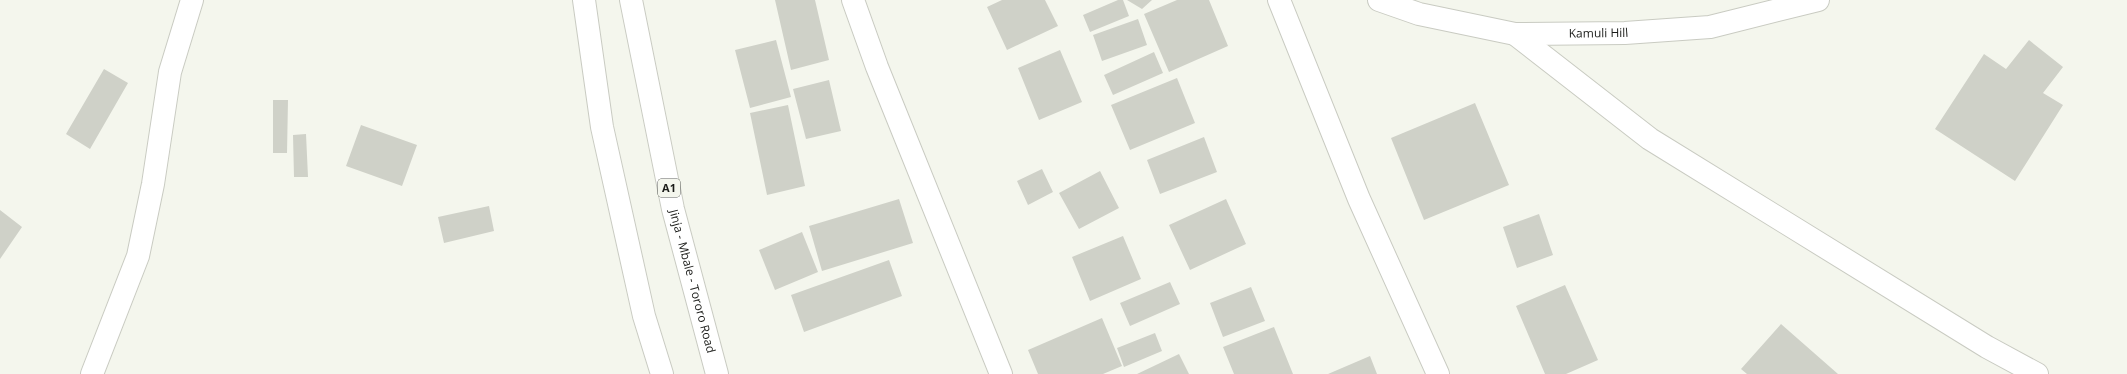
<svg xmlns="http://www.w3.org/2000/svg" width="2127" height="374" viewBox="0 0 2127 374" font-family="'Open Sans',sans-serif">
  <rect width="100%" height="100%" fill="#f4f6ed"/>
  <path fill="#cfd1c8" d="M 775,0 L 815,0 L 829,60 L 791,70 Z
    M 1002,0 L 1045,0 L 1058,26 L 1007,50 L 987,7 Z
    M 1118,0 L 1123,0 L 1129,16 L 1090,32 L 1083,15 Z
    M 1127,0 L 1152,0 L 1142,9 Z
    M 1177,0 L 1209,0 L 1228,46 L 1169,72 L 1144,14 Z
    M 1138,19 L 1147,45 L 1102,61 L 1093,35 Z
    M 776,40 L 791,97 L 750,108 L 735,50 Z
    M 2029,40 L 2063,67 L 2043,93 L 2063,105 L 2015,181 L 1935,129 L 1984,54 L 2006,69 Z
    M 1060,50 L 1082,102 L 1039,120 L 1018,68 Z
    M 1154,52 L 1163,73 L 1113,95 L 1104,75 Z
    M 104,69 L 128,83 L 90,149 L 66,134 Z
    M 1177,78 L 1195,123 L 1130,150 L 1111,105 Z
    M 829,80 L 841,131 L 806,139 L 793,89 Z
    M 273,100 L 288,100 L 287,153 L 273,153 Z
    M 1475,103 L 1509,185 L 1424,220 L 1391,138 Z
    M 788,105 L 805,186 L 767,195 L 750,113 Z
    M 361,125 L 417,145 L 402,186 L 346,166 Z
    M 306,134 L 308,177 L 294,177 L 293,135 Z
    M 1204,137 L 1217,172 L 1160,194 L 1147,160 Z
    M 1042,169 L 1053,192 L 1028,205 L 1017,181 Z
    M 1100,171 L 1119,208 L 1079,229 L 1059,193 Z
    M 899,199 L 913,243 L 822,271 L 809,226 Z
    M 1226,199 L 1246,244 L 1190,270 L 1169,225 Z
    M 489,206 L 494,231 L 444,243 L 438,217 Z
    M 0,210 L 22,227 L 0,259 Z
    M 1539,214 L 1553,255 L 1517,268 L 1503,227 Z
    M 802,232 L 818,272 L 775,290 L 759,250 Z
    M 1123,236 L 1141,279 L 1090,301 L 1072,257 Z
    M 889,260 L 902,296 L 804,332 L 791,295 Z
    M 1170,282 L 1180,304 L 1130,326 L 1120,303 Z
    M 1565,285 L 1598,360 L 1566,374 L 1545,374 L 1516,306 Z
    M 1251,287 L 1265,321 L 1223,337 L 1210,303 Z
    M 1102,318 L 1122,366 L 1103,374 L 1038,374 L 1028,350 Z
    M 1781,324 L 1838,374 L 1747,374 L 1741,369 Z
    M 1274,327 L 1293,374 L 1234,374 L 1223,347 Z
    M 1155,333 L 1162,351 L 1124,367 L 1117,348 Z
    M 1179,354 L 1189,374 L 1137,374 Z
    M 1370,356 L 1377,374 L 1328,374 Z"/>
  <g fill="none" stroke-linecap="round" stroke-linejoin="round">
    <defs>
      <g id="street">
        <path d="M 853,0 L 877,67 L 1001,374"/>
        <path d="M 1279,0 L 1359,199 L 1438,374"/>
        <path id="s1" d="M 1379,0 L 1419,14 L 1515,34 L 1625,33 L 1710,27 L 1818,0"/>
        <path d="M 1515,34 L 1650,139 L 1987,347 L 2037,374"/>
        <path d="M 92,374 L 138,256 L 153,184 L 170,72 L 192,0"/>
      </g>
      <g id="highway">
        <path d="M 584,0 L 602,127 L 644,316 L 662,374"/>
        <path id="s2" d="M 631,0 L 673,209 L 717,374"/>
      </g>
    </defs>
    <use href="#street" stroke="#c9cbc2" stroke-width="24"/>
    <use href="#highway" stroke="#c9cbc2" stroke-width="24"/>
    <use href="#street" stroke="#fff" stroke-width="22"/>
    <use href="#highway" stroke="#fff" stroke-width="22"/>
  </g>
  <g text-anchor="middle" stroke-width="3" stroke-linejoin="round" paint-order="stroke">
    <rect fill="#f4f6ed" stroke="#5b5d58" stroke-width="1" x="658" y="179" width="22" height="18" rx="3"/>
    <g font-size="11" font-weight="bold" fill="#1a1b18">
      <text x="669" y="192">A1</text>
    </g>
    <g font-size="12" fill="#1a1b18" stroke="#f4f6ed">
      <text dy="4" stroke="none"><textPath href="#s1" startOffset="224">Kamuli Hill</textPath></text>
      <text dy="4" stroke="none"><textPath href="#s2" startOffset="288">Jinja - Mbale - Tororo Road</textPath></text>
    </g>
  </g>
</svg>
